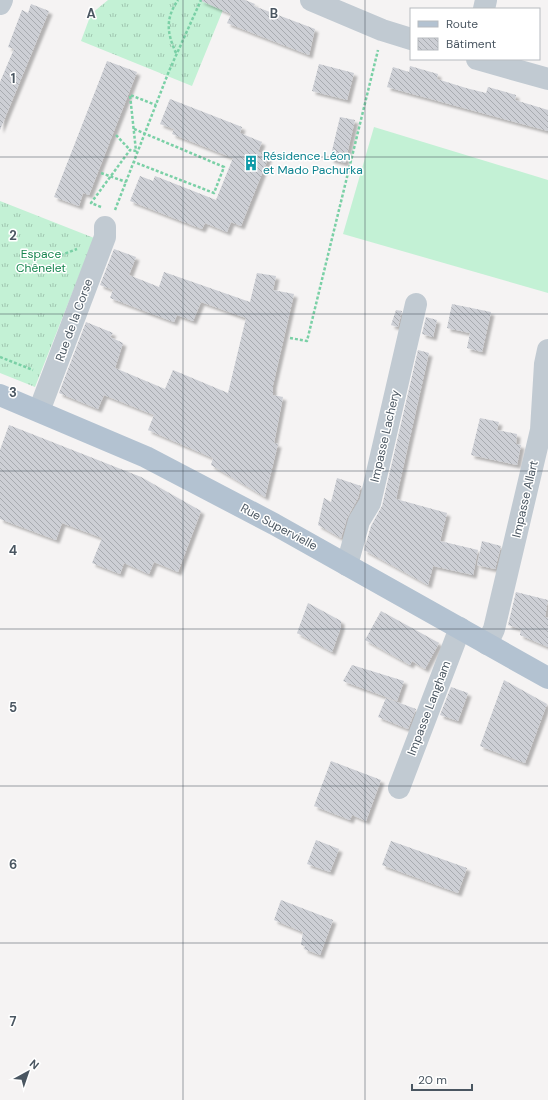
<svg xmlns="http://www.w3.org/2000/svg" width="548" height="1100" viewBox="0 0 548 1100" font-family="'DM Sans',sans-serif">
  <defs>
    <pattern id="grass-tufts" width="24" height="20" patternUnits="userSpaceOnUse"><rect width="24" height="20" fill="#c3f1d5"/><path d="M3 7l-1-3M5 7V3M7 7l1-3M15 17l-1-3M17 17v-4M19 17l1-3" fill="none" stroke="#a0c6b0"/></pattern>
    <pattern id="building-back-hatch" width="6" height="6" patternUnits="userSpaceOnUse"><rect width="6" height="6" fill="#cdcfd5"/><path d="M-1 5l2 2M0 0l6 6M5-1l2 2" fill="none" stroke="#a8abb0"/></pattern>
    <filter id="shadow"><feDropShadow dx="3.5" dy="3.5" stdDeviation="1" flood-color="#0004"/></filter>
  </defs>
  <rect width="100%" height="100%" fill="#f5f3f3"/>
  <path fill="url(#grass-tufts)" d="M 108,0 L 227,0 L 192,86 L 81,41 L 91,14 Z
    M 0,201 L 94,238 L 35,387 L 0,373 Z"/>
  <path fill="#c3f1d5" d="M 374,127 L 548,180 L 548,293 L 343,234 Z"/>
  <path fill="url(#building-back-hatch)" filter="url(#shadow)" d="M 199,0 L 245,0 L 255,4 L 254,6 L 315,29 L 309,55 L 227,23 L 231,14 Z
    M 31,4 L 49,11 L 0,130 L 0,82 L 14,49 L 8,47 L 22,10 L 28,13 Z
    M 107,61 L 137,72 L 89,195 L 83,193 L 79,206 L 54,197 Z
    M 319,64 L 354,73 L 347,100 L 312,91 Z
    M 410,66 L 438,74 L 437,79 L 466,88 L 486,93 L 488,87 L 516,95 L 515,100 L 548,110 L 548,131 L 387,87 L 393,67 L 409,72 Z
    M 170,99 L 242,127 L 240,133 L 262,142 L 258,152 L 269,156 L 241,226 L 231,222 L 227,232 L 205,223 L 202,229 L 130,201 L 140,176 L 153,181 L 155,176 L 216,200 L 233,158 L 172,134 L 174,129 L 160,124 Z
    M 340,117 L 355,120 L 345,163 L 330,159 Z
    M 114,249 L 136,257 L 129,275 L 159,287 L 164,272 L 250,302 L 257,273 L 276,276 L 273,290 L 294,294 L 273,385 L 273,395 L 283,397 L 274,443 L 278,444 L 265,497 L 211,465 L 213,458 L 148,430 L 154,415 L 104,395 L 98,409 L 59,393 L 86,322 L 113,333 L 110,337 L 123,343 L 115,368 L 165,389 L 173,370 L 228,393 L 246,318 L 201,302 L 193,321 L 177,315 L 174,322 L 110,298 L 113,290 L 100,285 Z
    M 452,304 L 491,312 L 482,352 L 467,348 L 470,333 L 447,328 Z
    M 396,310 L 402,311 L 398,327 L 391,325 Z
    M 426,317 L 437,320 L 433,337 L 422,334 Z
    M 418,350 L 429,353 L 396,499 L 447,513 L 440,541 L 478,550 L 473,575 L 433,566 L 428,585 L 364,550 L 371,526 L 382,506 Z
    M 480,418 L 499,422 L 497,430 L 517,434 L 516,444 L 521,445 L 517,465 L 471,455 Z
    M 9,425 L 141,477 L 201,511 L 178,572 L 154,562 L 149,574 L 124,563 L 120,574 L 92,563 L 102,538 L 62,523 L 56,540 L 0,519 L 0,450 Z
    M 337,478 L 361,486 L 358,498 L 347,518 L 341,538 L 318,525 L 324,498 L 331,502 Z
    M 482,541 L 501,546 L 495,569 L 477,565 Z
    M 516,592 L 548,600 L 545,617 L 548,618 L 548,647 L 520,635 L 521,629 L 508,625 Z
    M 308,603 L 341,621 L 341,627 L 332,652 L 297,633 Z
    M 381,611 L 439,643 L 425,669 L 412,661 L 410,665 L 365,640 Z
    M 352,665 L 404,681 L 397,701 L 343,681 Z
    M 504,680 L 547,704 L 525,763 L 480,746 Z
    M 451,687 L 468,693 L 458,721 L 440,715 Z
    M 386,698 L 416,709 L 408,729 L 378,717 Z
    M 331,761 L 381,780 L 366,821 L 352,815 L 350,820 L 314,806 Z
    M 316,840 L 339,849 L 330,872 L 307,864 Z
    M 391,841 L 467,868 L 458,893 L 382,865 Z
    M 281,900 L 333,920 L 320,955 L 304,949 L 305,946 L 301,945 L 303,932 L 274,920 Z"/>
  <g fill="none" stroke-linecap="round" stroke-linejoin="round">
    <path stroke="#7ad0a6" stroke-width="2.5" stroke-dasharray="3 2" stroke-linecap="butt" d="M 176,53 C 167,33 165,19 178,0
      M 134,129 L 224,167 L 214,193 L 134,162
      M 116,135 L 130,150
      M 101,173 L 126,182
      M 101,207 L 91,203 L 130,150 L 136,151 L 130,95 L 156,105
      M 115,210 L 169,71 L 201,0
      M 56,257 L 77,249
      M 290,338 L 307,341 L 378,50
      M 0,357 L 33,370"/>
    <path stroke="#c1cad2" stroke-width="22" d="M 311,0 L 382,30 L 411,39
      M 0,4 L 2,0
      M 484,9 L 486,0
      M 477,59 L 548,79
      M 39,411 L 105,237 L 105,227
      M 347,565 L 359,521 L 370,503 L 416,304
      M 487,644 L 494,629 L 541,430 L 545,364 L 548,350
      M 399,788 L 460,628"/>
    <path stroke="#b3c2d1" stroke-width="22" d="M 0,395 L 146,457 L 274,524 L 548,678"/>
  </g>
  <path fill="none" stroke="#4a5661" stroke-width="1" stroke-opacity="0.55" d="M 183,0 L 183,1100M 365,0 L 365,1100M 0,157 L 548,157M 0,314 L 548,314M 0,471 L 548,471M 0,629 L 548,629M 0,786 L 548,786M 0,943 L 548,943"/>
  <defs>
    <symbol id="building-bare" viewBox="-9 -9 18 18"><path d="M-4-6H4V6H1V3H-1V6H-4ZM-2.5-4.3h1.7v1.8h-1.7ZM.8-4.3h1.7v1.8H.8ZM-2.5-1h1.7V.8h-1.7ZM.8-1h1.7V.8H.8Z" fill="#0f9aa8" stroke="#fff" stroke-width="2.5" paint-order="stroke"/></symbol>
  </defs>
  <g fill-rule="evenodd">
    <use href="#building-bare" x="240" y="152" width="22" height="22"/>
  </g>
  <g text-anchor="middle" stroke-width="3" stroke-linejoin="round" paint-order="stroke">
    <g font-size="12" fill="#0d838f" stroke="#fff" text-anchor="start">
      <text x="263" y="160">Résidence Léon<tspan x="263" dy="14">et Mado Pachurka</tspan></text>
    </g>
    <g font-size="12" fill="#17864f" stroke="#fff">
      <text x="41" y="258">Espace<tspan x="41" dy="14">Chênelet</tspan></text>
    </g>
    <g font-size="12" fill="#4a5661" stroke="#fff">
      <text transform="translate(74 320) rotate(-70)" y="4">Rue de la Corse</text>
      <text transform="translate(385 436) rotate(-77)" y="4">Impasse Lachery</text>
      <text transform="translate(525 499) rotate(-77)" y="4">Impasse Allart</text>
      <text transform="translate(279 527) rotate(28)" y="4">Rue Supervielle</text>
      <text transform="translate(429 708) rotate(-69)" y="4">Impasse Langham</text>
    </g>
  </g>
  <g font-size="13" text-anchor="middle" font-weight="bold" fill="#4a5661" stroke="#fff" stroke-width="3" stroke-linejoin="round" paint-order="stroke">
    <text x="91" y="18">A</text>
    <text x="274" y="18">B</text>
    <text x="13" y="83">1</text>
    <text x="13" y="240">2</text>
    <text x="13" y="397">3</text>
    <text x="13" y="555">4</text>
    <text x="13" y="712">5</text>
    <text x="13" y="869">6</text>
    <text x="13" y="1026">7</text>
  </g>
  <rect x="410" y="8" width="130" height="52" fill="#ffffff" stroke="#b7bbc0"/>
  <rect x="418" y="21" width="20" height="6" fill="#b3c2d1" stroke="#b7bbc0"/>
  <text x="446" y="28" font-size="12" fill="#4a5661">Route</text>
  <rect x="418" y="38" width="20" height="12" fill="url(#building-back-hatch)" stroke="#b7bbc0"/>
  <text x="446" y="48" font-size="12" fill="#4a5661">Bâtiment</text>
  <g transform="translate(28 1072) rotate(40)" stroke="#ffffff" stroke-width="3" paint-order="stroke">
  <path d="M0-3L7 15L0 10L-7 15Z" fill="#4a5661"/>
  <text y="-6" font-size="11" font-weight="bold" text-anchor="middle" fill="#4a5661">N</text>
  </g>
  <path d="M412 1084v6h60v-6" fill="none" stroke="#4a5661" stroke-width="2"/>
  <text x="418" y="1084" font-size="12" fill="#4a5661" stroke="#ffffff" stroke-width="3" paint-order="stroke">20 m</text>
</svg>
